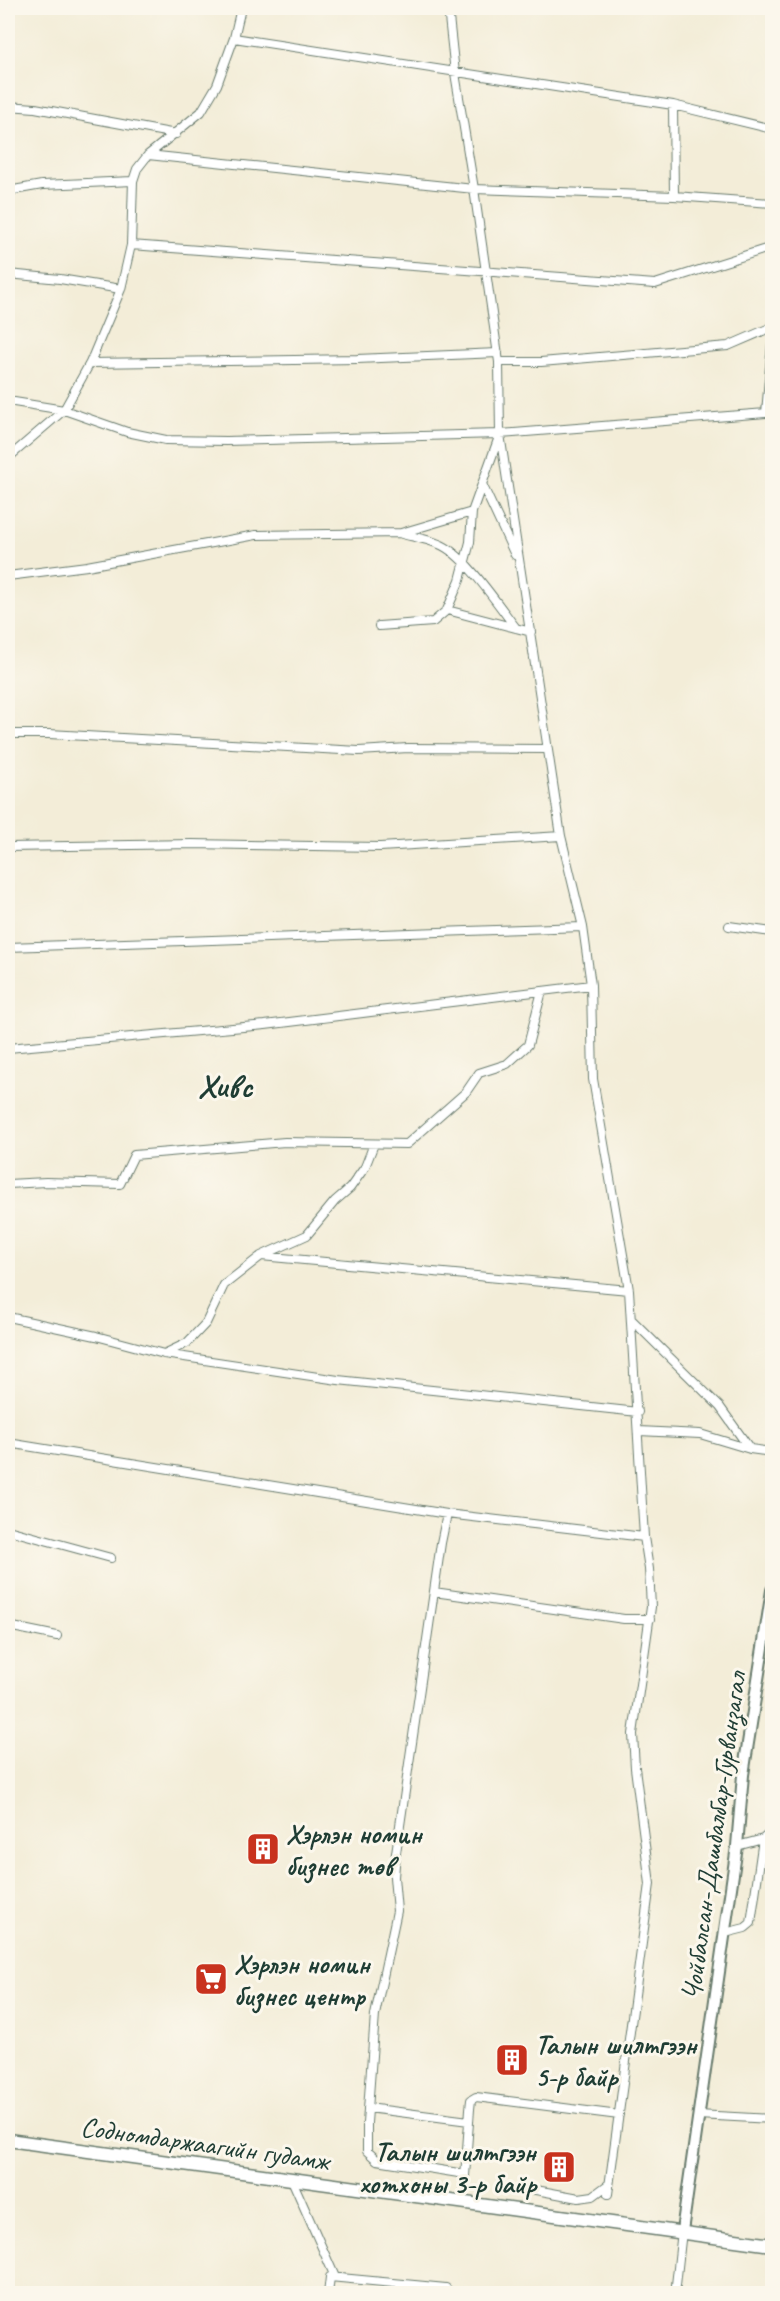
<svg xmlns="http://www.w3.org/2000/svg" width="780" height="2301" viewBox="0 0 780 2301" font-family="Caveat,sans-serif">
  <rect width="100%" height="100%" fill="#fbf7ec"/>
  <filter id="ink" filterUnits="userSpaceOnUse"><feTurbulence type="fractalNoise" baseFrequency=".0167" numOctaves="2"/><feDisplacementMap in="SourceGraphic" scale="12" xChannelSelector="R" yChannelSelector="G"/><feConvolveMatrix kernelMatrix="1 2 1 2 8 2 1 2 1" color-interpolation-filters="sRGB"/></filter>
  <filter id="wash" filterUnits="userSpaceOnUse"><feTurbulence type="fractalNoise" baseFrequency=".008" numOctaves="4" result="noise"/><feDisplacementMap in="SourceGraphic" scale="24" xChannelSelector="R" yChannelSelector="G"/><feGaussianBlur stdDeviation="1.35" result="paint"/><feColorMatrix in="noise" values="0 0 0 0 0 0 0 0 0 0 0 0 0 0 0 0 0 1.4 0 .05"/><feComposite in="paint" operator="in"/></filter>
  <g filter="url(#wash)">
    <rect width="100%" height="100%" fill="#f3edd8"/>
  </g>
  <g filter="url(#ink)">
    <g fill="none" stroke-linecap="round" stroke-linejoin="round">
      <defs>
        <path id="street" d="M 234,38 L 673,105 L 772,129
          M 673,105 L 674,196
          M 8,106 L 35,108 L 176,134
          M 148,155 L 474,189 L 674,196 L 772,203
          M 8,191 L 42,185 L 133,181
          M 131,245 L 655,284 L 772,247
          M 8,274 L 60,279 L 121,289
          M 499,362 L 541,362 L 728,346 L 772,327
          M 90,363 L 357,359 L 498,353
          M 8,401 L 64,410 L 127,432 L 166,440 L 226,441 L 500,434 L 766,413 L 772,343
          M 500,434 L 561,836 L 583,927 L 591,985 L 593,1079 L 629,1290 L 644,1537 L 649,1569 L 651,1607 L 633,1734 L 635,1768 L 650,1884 L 608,2194
          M 8,458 L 64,410 L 90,363 L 121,289 L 131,245 L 133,181 L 137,169 L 148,155 L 201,112 L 217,85 L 234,38 L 241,8
          M 482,484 L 515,555
          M 402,534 C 414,537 427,539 439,544 C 465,554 498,605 516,628
          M 8,576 L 87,566 L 256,535 L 401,533 L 472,512
          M 447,610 L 531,632
          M 379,626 L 433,622 L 447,610 L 460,580 L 470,542 L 472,512 L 500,434 L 499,362 L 474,189 L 455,73 L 448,8
          M 8,734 L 49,734 L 359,751 L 408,748 L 548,749
          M 8,847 L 192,844 L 380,847 L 561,836
          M 729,926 L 772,932
          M 8,947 L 583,927
          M 8,1048 L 265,1025 L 591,985
          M 8,1184 L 46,1182 L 120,1184 L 134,1155 L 285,1142 L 407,1144 L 466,1092 L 479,1073 L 507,1064 L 528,1045 L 542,991
          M 261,1256 L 629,1290
          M 8,1317 L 96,1336 L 164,1354 L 338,1380 L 638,1412
          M 631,1319 L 720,1407 L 750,1449 L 772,1452
          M 164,1354 L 187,1343 L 206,1323 L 224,1285 L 261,1256 L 307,1235 L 335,1201 L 350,1188 L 365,1167 L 374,1144
          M 639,1431 L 700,1434 L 750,1449
          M 8,1443 L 447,1514 L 644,1537
          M 447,1514 L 441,1543 L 396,1853 L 394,1877 L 397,1911 L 375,2015 L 367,2123 L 367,2151 L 377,2160 L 465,2174
          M 8,1530 L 111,1558
          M 434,1592 L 624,1619 L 650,1619
          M 8,1626 L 57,1636
          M 737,1846 L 763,1839 L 772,1831
          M 725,1933 L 745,1928 L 751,1923 L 763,1839
          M 368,2108 L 469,2121
          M 698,2115 L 772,2119
          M 292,2180 L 335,2277
          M 525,2188 L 579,2198 L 593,2196 L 609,2184
          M 463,2203 L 470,2109 L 471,2100 L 476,2097 L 619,2115
          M 328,2294 L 330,2277 L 446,2288 L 450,2294
          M 675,2294 L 682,2231"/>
        <path id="secondary" d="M 682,2231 L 737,1846 L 743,1775 L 772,1590"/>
        <path id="primary" d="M 8,2140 L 772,2245"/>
      </defs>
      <use href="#street" stroke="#697b6d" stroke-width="10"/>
      <use href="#secondary" stroke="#697b6d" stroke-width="14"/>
      <use href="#primary" stroke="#697b6d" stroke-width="15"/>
      <use href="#street" stroke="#fff" stroke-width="8"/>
      <use href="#secondary" stroke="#fff" stroke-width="10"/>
      <use href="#primary" stroke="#fff" stroke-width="12"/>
    </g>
  </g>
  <defs>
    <symbol id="building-square" viewBox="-11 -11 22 22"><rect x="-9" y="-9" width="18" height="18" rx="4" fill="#c8321e" stroke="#fbf7ec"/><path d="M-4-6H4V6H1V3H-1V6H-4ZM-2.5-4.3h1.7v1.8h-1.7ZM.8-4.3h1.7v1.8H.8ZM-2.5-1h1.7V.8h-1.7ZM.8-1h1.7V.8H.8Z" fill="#fff"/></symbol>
    <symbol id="supermarket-square" viewBox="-11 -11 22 22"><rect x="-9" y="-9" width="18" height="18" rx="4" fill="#c8321e" stroke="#fbf7ec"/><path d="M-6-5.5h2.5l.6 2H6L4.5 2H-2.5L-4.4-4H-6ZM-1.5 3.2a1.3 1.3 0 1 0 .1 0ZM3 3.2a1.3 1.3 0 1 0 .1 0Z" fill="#fff"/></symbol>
  </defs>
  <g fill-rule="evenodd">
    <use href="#building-square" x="244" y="1830" width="38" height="38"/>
    <use href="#supermarket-square" x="192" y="1960" width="38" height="38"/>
    <use href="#building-square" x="493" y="2041" width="38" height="38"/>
    <use href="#building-square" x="540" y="2148" width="38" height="38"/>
  </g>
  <g text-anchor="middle" stroke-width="6" stroke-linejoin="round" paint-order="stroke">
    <g font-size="28" font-weight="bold" fill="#1f3d34" stroke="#fbf7ec" text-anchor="start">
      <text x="286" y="1843">Хэрлэн номин<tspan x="286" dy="32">бизнес төв</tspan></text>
      <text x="234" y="1973">Хэрлэн номин<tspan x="234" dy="32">бизнес центр</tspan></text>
      <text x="535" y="2054">Талын шилтгээн<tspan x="535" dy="32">5-р байр</tspan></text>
      <text x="536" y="2161" text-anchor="end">Талын шилтгээн<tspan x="536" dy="32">хотхоны 3-р байр</tspan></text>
    </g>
    <g font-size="28" fill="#1f3d34" stroke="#fbf7ec">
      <text transform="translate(713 1836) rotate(-82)" y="10">Чойбалсан-Дашбалбар-Гурванзагал</text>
      <text transform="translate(205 2143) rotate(8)" y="10">Содномдаржаагийн гудамж</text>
    </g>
    <g font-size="34" font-weight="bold" fill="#1f3d34" stroke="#fbf7ec">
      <text x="225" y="1097">Хивс</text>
    </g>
  </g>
  <rect width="780" height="2301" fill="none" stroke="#fbf7ec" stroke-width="30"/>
</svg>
